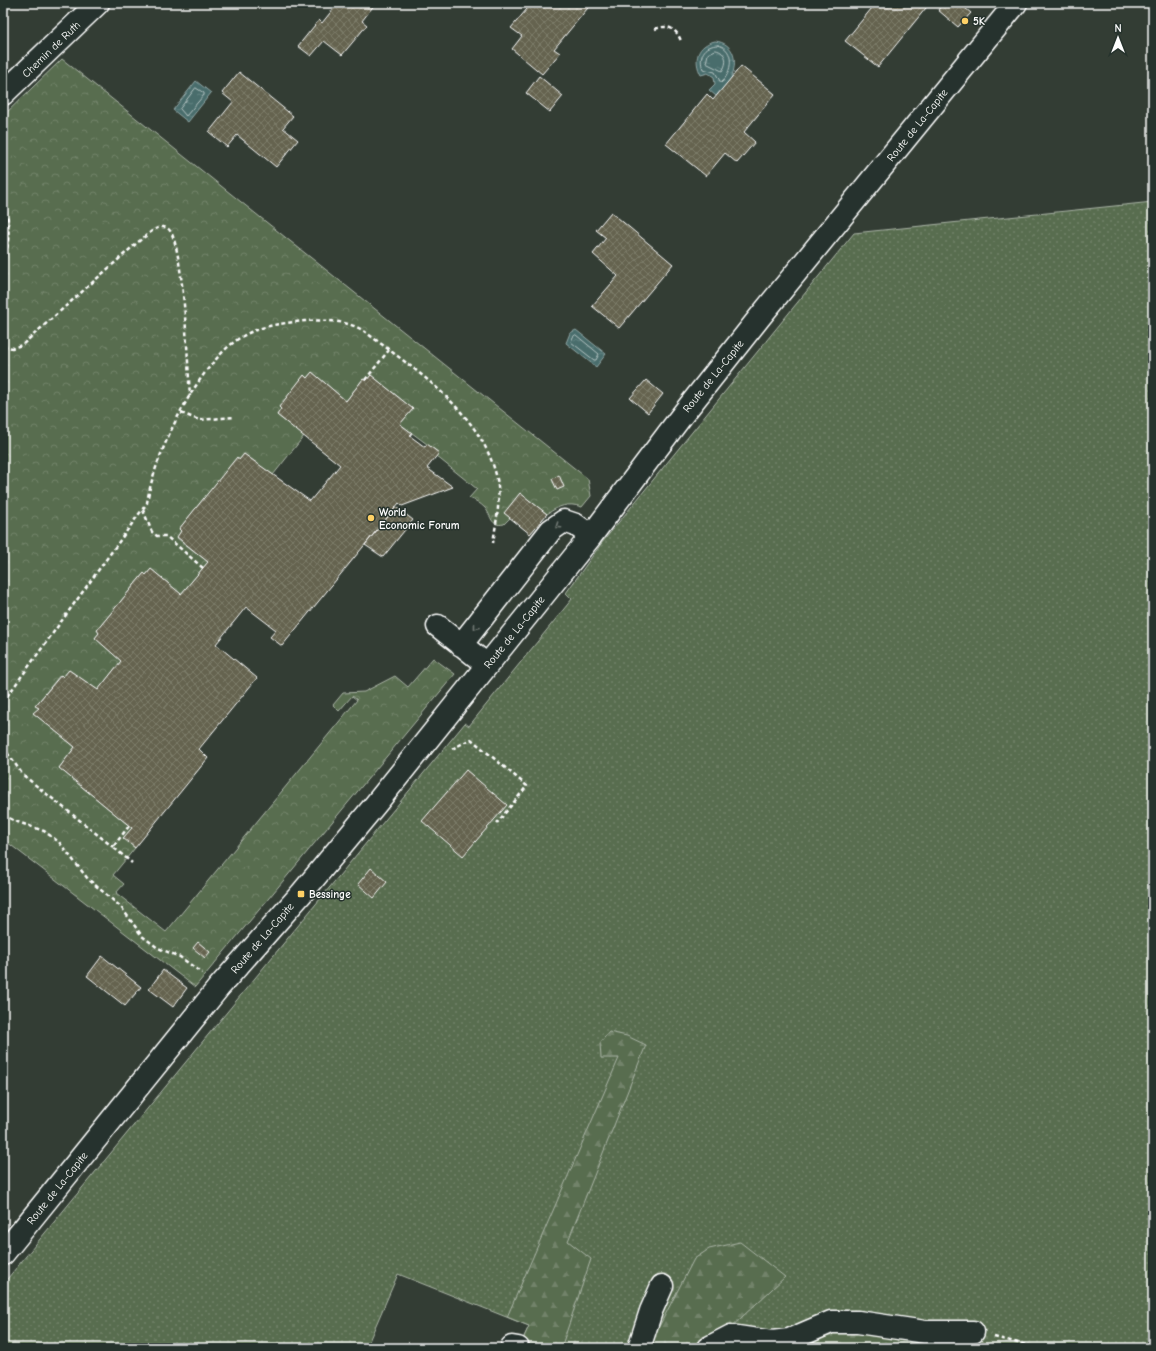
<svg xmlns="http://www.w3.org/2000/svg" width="1156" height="1351" viewBox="0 0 1156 1351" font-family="'Comic Neue',sans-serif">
  <defs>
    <pattern id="grass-dots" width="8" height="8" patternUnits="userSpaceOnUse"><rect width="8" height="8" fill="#596d50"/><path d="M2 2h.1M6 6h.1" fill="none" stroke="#72836a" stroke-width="1.8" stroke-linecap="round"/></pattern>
    <pattern id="forest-firs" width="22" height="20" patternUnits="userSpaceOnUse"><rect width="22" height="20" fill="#596d50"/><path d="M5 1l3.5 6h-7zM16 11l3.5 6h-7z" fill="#72836a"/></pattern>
    <pattern id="park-crowns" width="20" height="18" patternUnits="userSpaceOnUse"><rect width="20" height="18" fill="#596d50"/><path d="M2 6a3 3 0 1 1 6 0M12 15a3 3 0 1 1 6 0" fill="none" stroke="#72836a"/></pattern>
    <pattern id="water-ripples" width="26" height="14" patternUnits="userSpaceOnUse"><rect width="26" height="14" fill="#486d6c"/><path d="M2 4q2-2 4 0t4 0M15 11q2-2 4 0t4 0" fill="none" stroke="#638382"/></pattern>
    <pattern id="building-cross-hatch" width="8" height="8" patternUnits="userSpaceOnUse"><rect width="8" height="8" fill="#65644f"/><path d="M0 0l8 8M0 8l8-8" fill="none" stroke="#7c7b69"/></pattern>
  </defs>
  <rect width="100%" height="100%" fill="#333d34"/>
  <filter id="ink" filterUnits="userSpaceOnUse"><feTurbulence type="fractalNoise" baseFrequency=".025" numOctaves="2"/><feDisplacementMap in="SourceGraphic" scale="8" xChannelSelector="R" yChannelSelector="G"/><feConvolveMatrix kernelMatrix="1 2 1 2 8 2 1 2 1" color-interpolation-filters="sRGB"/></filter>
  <g filter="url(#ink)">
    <path fill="url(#grass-dots)" stroke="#acb6a8" d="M 1153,202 L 1153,1348 L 519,1348 L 529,1326 L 398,1274 L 366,1348 L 3,1348 L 3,1284 L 465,723 L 469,726 L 572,599 L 566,593 L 601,544 L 854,233 Z"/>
    <path fill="url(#forest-firs)" stroke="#acb6a8" d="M 609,1032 L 627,1036 L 646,1045 L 568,1241 L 591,1259 L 561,1348 L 519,1348 L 529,1326 L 507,1317 L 619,1058 L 601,1058 L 600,1043 Z
      M 740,1242 L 785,1277 L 728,1330 L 753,1348 L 648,1348 L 694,1259 L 709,1249 Z
      M 830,1328 L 872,1330 L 898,1339 L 898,1348 L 794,1348 Z"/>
    <path fill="url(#park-crowns)" stroke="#acb6a8" d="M 62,59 L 588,479 L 591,496 L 582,507 C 567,502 559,506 547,514 L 520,493 L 505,513 L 510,518 L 504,524 C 490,527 492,516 485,508 C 480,503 475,500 469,498 L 477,489 L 436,456 L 439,453 L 400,424 L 413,409 L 371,375 L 366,381 L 363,379 L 346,401 L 312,372 L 307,378 L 304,376 L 279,407 L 281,409 L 277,415 L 304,436 L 273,475 L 244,454 L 239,460 L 237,458 L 179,529 L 181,531 L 177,538 L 208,562 L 181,594 L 151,569 L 146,575 L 144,573 L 97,630 L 99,633 L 95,638 L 121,661 L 98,690 L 69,670 L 63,677 L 60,675 L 36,705 L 39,708 L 34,713 L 75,747 L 59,768 L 132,828 L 124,838 L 135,848 L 113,875 L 124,884 L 116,893 L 166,932 L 357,700 L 352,696 L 339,711 L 333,705 L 343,693 L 364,692 L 395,676 L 408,687 L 433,658 L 455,674 L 195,987 L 3,839 L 3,116 Z"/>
    <path fill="url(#water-ripples)" stroke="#91a7a7" d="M 715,41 C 735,43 738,62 731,78 C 728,84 721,90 716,96 L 709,90 L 715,84 L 714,77 L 708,73 L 701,75 C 693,60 697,45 715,41 Z
      M 196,81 L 211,93 L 188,122 L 173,110 Z
      M 576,330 L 606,354 L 596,367 L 566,343 L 570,333 Z"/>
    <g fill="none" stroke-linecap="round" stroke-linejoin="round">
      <path stroke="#b6c5c4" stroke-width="1" d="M 718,45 C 736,49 732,73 721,83 L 715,72 L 703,69 C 698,57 704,45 718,45 Z
        M 716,50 C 727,52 728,63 722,71 L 706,63 L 708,54 Z
        M 196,88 L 204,93 L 204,95 L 186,116 L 180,109 Z
        M 576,335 L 599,354 L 596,360 L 594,360 L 571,342 L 573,337 Z"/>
    </g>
    <path fill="url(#building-cross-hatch)" stroke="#fff" d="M 338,3 L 375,4 L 362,21 L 367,25 L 342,55 L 324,41 L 311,56 L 298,46 L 319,20 L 322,23 Z
      M 532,3 L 592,3 L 554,49 L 560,53 L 542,74 L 512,49 L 522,36 L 511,28 Z
      M 876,3 L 930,3 L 878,67 L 845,41 Z
      M 943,3 L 959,3 L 971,13 L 958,27 L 938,10 Z
      M 741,66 L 775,94 L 744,132 L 755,142 L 737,163 L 725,153 L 706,176 L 666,144 L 707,94 L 713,100 Z
      M 239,72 L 293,116 L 283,128 L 298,140 L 276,167 L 237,135 L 227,147 L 209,132 L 233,102 L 222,93 Z
      M 539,76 L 563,96 L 550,112 L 526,93 Z
      M 611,212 L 673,264 L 619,328 L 592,306 L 618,276 L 593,254 L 606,238 L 596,230 Z
      M 312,372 L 346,401 L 363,379 L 366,381 L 371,375 L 413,409 L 400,424 L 412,433 L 410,436 L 425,447 L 427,444 L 439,453 L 427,468 L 453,487 L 402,506 L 399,503 L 282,646 L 270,637 L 276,630 L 246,607 L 216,644 L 257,678 L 199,749 L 208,758 L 135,848 L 123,838 L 132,828 L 59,768 L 75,747 L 33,713 L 39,708 L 35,706 L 61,675 L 63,677 L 69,670 L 98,690 L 121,661 L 95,638 L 99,633 L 97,630 L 144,573 L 146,575 L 151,569 L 181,594 L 208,562 L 177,537 L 181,531 L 179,529 L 237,457 L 239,460 L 244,454 L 310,501 L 340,465 L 277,415 L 281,409 L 279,407 L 304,375 L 307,378 Z
      M 646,380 L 663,394 L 648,413 L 630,398 Z
      M 559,475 L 564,487 L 557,490 L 552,479 Z
      M 520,493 L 547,514 L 530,534 L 504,513 Z
      M 396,507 L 413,520 L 383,557 L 365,545 Z
      M 466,770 L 507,805 L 463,856 L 422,821 Z
      M 371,868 L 387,882 L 374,898 L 358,884 Z
      M 198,942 L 210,952 L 205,958 L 193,948 Z
      M 102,956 L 141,987 L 125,1006 L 87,976 Z
      M 163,970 L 187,988 L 173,1007 L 149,989 Z"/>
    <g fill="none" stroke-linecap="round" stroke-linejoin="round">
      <defs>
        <path id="minor" d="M 3,94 L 98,3
          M 438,626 L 487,665
          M 461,645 L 551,530 L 564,521 L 576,525 L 591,536
          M 3,1254 L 219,987 L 301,894 L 375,805 L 591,536 L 683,414 L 759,318 L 1016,3
          M 512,1347 L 518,1348
          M 639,1348 L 651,1311 L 662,1286
          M 708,1348 L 731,1336 L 772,1342 L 789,1340 L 831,1322 L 858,1322 L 925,1332 L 973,1332"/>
      </defs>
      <use href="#minor" stroke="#fff" stroke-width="25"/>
      <path stroke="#fff" stroke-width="2.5" stroke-dasharray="4 3" stroke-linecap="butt" d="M 655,29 C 668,24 676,28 681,41
        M 3,269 C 8,245 12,228 4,203
        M 3,346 L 12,348 L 22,345 L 138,242 C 145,237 158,223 167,228 C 184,235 188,373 190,396
        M 365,380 L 389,350
        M 181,413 L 199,420 L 235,417
        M 143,510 L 152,532 L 157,536 L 166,536 L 203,568
        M 3,702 L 147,503 C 154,454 199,361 243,336 C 262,325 284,323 305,321 C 324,320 347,320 364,331 C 414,369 483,413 497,479 C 501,501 496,522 493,543
        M 3,747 L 23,775 L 113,847
        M 452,749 L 471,739 L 527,786 L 497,823
        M 3,815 L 15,821 L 44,831 L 59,842 L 88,879 L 121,907 L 142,936 L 158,948 L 180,957 L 202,973
        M 129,826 L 113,847 L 132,863
        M 994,1337 L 1039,1348"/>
      <use href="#minor" stroke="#26332d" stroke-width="22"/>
    </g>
    <defs><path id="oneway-chevron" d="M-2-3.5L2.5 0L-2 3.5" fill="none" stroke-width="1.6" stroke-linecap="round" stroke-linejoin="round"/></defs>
    <g stroke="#727a76">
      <use href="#oneway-chevron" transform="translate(558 526) rotate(146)"/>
      <use href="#oneway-chevron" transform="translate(476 627) rotate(128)"/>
    </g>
  </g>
  <g fill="#ffd166" stroke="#26332d" stroke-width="1.5">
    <circle cx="965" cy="21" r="4"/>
    <circle cx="371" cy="518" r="4"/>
    <rect x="297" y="890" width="8" height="8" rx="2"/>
  </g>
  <g text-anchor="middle" stroke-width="3" stroke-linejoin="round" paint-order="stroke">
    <g font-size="11" font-weight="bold" fill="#fff" stroke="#26332d" text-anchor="start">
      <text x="973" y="25">5K</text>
      <text x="379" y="516">World<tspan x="379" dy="13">Economic Forum</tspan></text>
      <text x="309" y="898">Bessinge</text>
    </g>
    <g font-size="11" fill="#fff" stroke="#26332d">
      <text transform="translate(51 49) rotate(-44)" y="4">Chemin de Ruth</text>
      <text transform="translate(917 125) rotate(-51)" y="4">Route de La-Capite</text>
      <text transform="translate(713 376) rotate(-51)" y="4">Route de La-Capite</text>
      <text transform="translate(514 632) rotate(-51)" y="4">Route de La-Capite</text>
      <text transform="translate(262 938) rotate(-49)" y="4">Route de La-Capite</text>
      <text transform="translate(57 1188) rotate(-51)" y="4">Route de La-Capite</text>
    </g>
  </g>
  <rect width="1156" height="1351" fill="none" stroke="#26332d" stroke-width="16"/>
  <rect x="8" y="8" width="1140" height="1335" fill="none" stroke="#fff" stroke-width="1.5" filter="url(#ink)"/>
  <g transform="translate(1118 38)" stroke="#26332d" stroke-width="3" paint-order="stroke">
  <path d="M0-3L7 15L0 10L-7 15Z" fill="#ffffff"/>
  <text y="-6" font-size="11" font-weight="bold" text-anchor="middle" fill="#ffffff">N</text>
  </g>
</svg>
